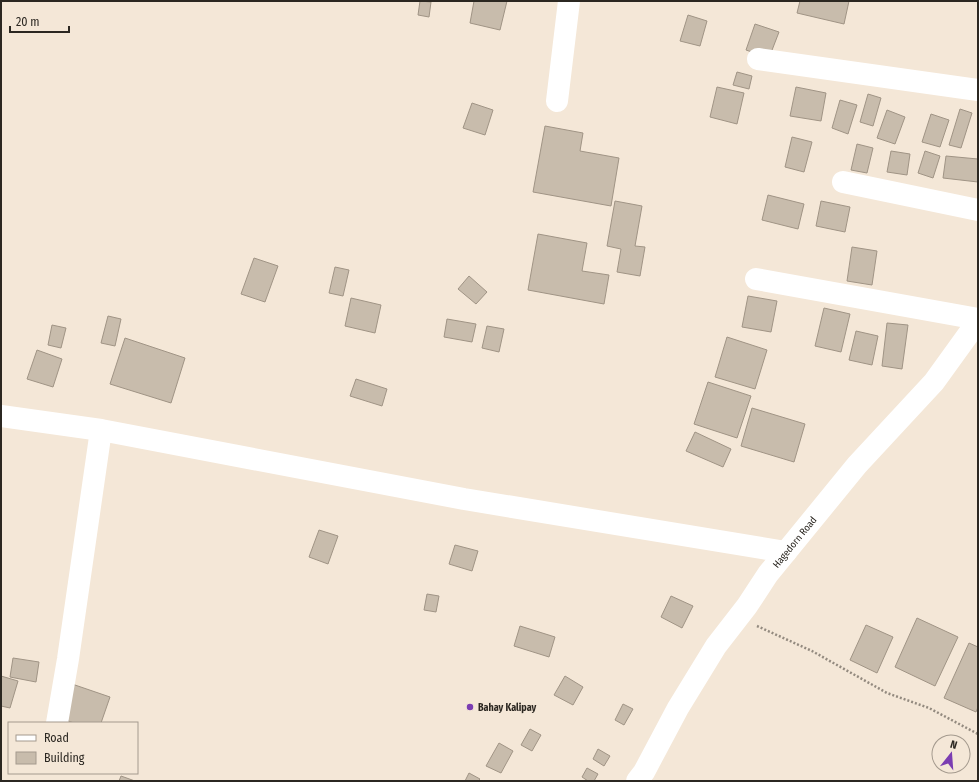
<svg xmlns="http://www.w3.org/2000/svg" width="979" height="782" viewBox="0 0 979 782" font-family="'Fira Sans Condensed',sans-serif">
  <rect width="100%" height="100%" fill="#f4e7d7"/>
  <path fill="#c8bcac" stroke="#a09485" d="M 420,1 L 431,2 L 429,17 L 418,15 Z
    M 474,1 L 507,1 L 500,30 L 470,23 Z
    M 800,1 L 849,1 L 844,24 L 797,13 Z
    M 688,15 L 707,21 L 700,46 L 680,41 Z
    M 755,24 L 779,32 L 769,58 L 746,50 Z
    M 737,72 L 752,76 L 749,89 L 733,85 Z
    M 717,87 L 744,93 L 737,124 L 710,117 Z
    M 796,87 L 826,93 L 821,121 L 790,116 Z
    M 868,94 L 881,98 L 873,126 L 860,122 Z
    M 840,100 L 857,105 L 848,134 L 832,128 Z
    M 472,103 L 493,110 L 485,135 L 463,128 Z
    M 960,109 L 972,113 L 961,148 L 949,145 Z
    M 887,110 L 905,117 L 895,144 L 877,138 Z
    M 931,114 L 949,120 L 940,147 L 922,142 Z
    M 545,126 L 583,133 L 580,151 L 619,158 L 611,206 L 533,192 Z
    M 792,137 L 812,142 L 804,172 L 785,167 Z
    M 857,144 L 873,148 L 867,173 L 851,170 Z
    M 891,151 L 910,154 L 907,175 L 887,172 Z
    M 925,151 L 940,156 L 933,178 L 918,173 Z
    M 946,156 L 978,159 L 978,182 L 943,178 Z
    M 768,195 L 804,204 L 798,229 L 762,220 Z
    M 615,201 L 642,206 L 635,246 L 645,247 L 640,276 L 617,272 L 621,249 L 607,246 Z
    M 821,201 L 850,207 L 845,232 L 816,226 Z
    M 538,234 L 587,243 L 582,271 L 609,275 L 604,304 L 528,290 Z
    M 852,247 L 877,251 L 872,285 L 847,281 Z
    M 254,258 L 278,266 L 265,302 L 241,294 Z
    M 335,267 L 349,270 L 343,296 L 329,293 Z
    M 469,276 L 487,292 L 476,304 L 458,289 Z
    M 748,296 L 777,301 L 771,332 L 742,327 Z
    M 351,298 L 381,305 L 375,333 L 345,326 Z
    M 824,308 L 850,314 L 841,352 L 815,346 Z
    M 108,316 L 121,319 L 115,346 L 101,343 Z
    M 447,319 L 476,324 L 472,342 L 444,337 Z
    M 887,323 L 908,325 L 902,369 L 882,366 Z
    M 52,325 L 66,328 L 61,348 L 48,345 Z
    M 487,326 L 504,329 L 499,352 L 482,348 Z
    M 856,331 L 878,336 L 872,365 L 849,360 Z
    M 727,337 L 767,350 L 755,389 L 715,377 Z
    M 125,338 L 185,358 L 171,403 L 110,384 Z
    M 37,350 L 62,359 L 53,387 L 27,379 Z
    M 356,379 L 387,389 L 382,406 L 350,396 Z
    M 708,382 L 751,396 L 737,438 L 694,424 Z
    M 752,408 L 805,424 L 794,462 L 741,446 Z
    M 695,432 L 731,449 L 723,467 L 686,451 Z
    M 319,530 L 338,536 L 328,564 L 309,557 Z
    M 455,545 L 478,551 L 472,571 L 449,564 Z
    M 427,594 L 439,596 L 436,612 L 424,610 Z
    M 671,596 L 693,606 L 682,628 L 661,617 Z
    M 917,618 L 958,637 L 935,686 L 895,667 Z
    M 866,625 L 893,637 L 877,673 L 850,660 Z
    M 520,626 L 555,637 L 549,657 L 514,646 Z
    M 969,643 L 978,647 L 978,707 L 976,712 L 944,698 Z
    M 13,658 L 39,662 L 36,682 L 10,677 Z
    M 1,676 L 18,681 L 10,708 L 1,706 Z
    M 565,676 L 583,687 L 573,705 L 554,695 Z
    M 72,684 L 110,697 L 101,723 L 74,723 L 60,718 Z
    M 623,704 L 633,709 L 624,725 L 615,720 Z
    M 530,729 L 541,735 L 532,751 L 521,745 Z
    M 499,743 L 513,751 L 501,773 L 486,766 Z
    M 598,749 L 610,756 L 604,766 L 593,759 Z
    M 587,768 L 598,774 L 594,781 L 588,781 L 582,777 Z
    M 469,773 L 480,779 L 478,781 L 465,781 Z
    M 121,776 L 135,781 L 119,781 Z"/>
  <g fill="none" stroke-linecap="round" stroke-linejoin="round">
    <path stroke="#938a7f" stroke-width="2.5" stroke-dasharray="2 2" stroke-linecap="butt" d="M 757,626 L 812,651 L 887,693 L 929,708 L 978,734"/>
    <path stroke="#fff" stroke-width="22" d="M 758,59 L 978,90
      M 557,101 L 569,1
      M 843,182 L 978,210
      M 756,279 L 978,319
      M 1,416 L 101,430 L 464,499 L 786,552
      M 57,723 L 68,659 L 101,430"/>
    <path stroke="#fff" stroke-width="22" id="s1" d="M 637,781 L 644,772 L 678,708 L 716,646 L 747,606 L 768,574 L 857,465 L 934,382 L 978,321"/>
  </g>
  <circle fill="#7b3db2" stroke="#f4e7d7" stroke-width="1.5" cx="470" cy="707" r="4"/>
  <g text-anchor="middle" stroke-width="3" stroke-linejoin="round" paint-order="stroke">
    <g font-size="10" fill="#2b2721" stroke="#f4e7d7">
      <text dy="4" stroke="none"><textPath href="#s1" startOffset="287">Hagedorn Road</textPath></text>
    </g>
    <g font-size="10" font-weight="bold" fill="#2b2721" stroke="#f4e7d7" text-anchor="start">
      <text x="478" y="711">Bahay Kalipay</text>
    </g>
  </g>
  <rect width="979" height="782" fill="none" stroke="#2b2721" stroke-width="4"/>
  <rect x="8" y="722" width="130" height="52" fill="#f4e7d7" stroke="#a49a8e"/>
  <rect x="16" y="735" width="20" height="6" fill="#ffffff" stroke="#a49a8e"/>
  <text x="44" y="742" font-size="12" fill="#2b2721">Road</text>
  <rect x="16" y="752" width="20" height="12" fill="#c8bcac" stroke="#a49a8e"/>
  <text x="44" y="762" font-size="12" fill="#2b2721">Building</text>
  <g transform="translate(951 754) rotate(17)"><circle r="19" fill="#f4e7d7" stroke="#a49a8e"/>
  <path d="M0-3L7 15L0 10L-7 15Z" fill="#7b3db2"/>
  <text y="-6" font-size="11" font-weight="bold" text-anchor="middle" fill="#2b2721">N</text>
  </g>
  <path d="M10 26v6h59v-6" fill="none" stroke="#2b2721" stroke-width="2"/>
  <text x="16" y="26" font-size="12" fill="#2b2721" stroke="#f4e7d7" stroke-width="3" paint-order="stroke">20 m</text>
</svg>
